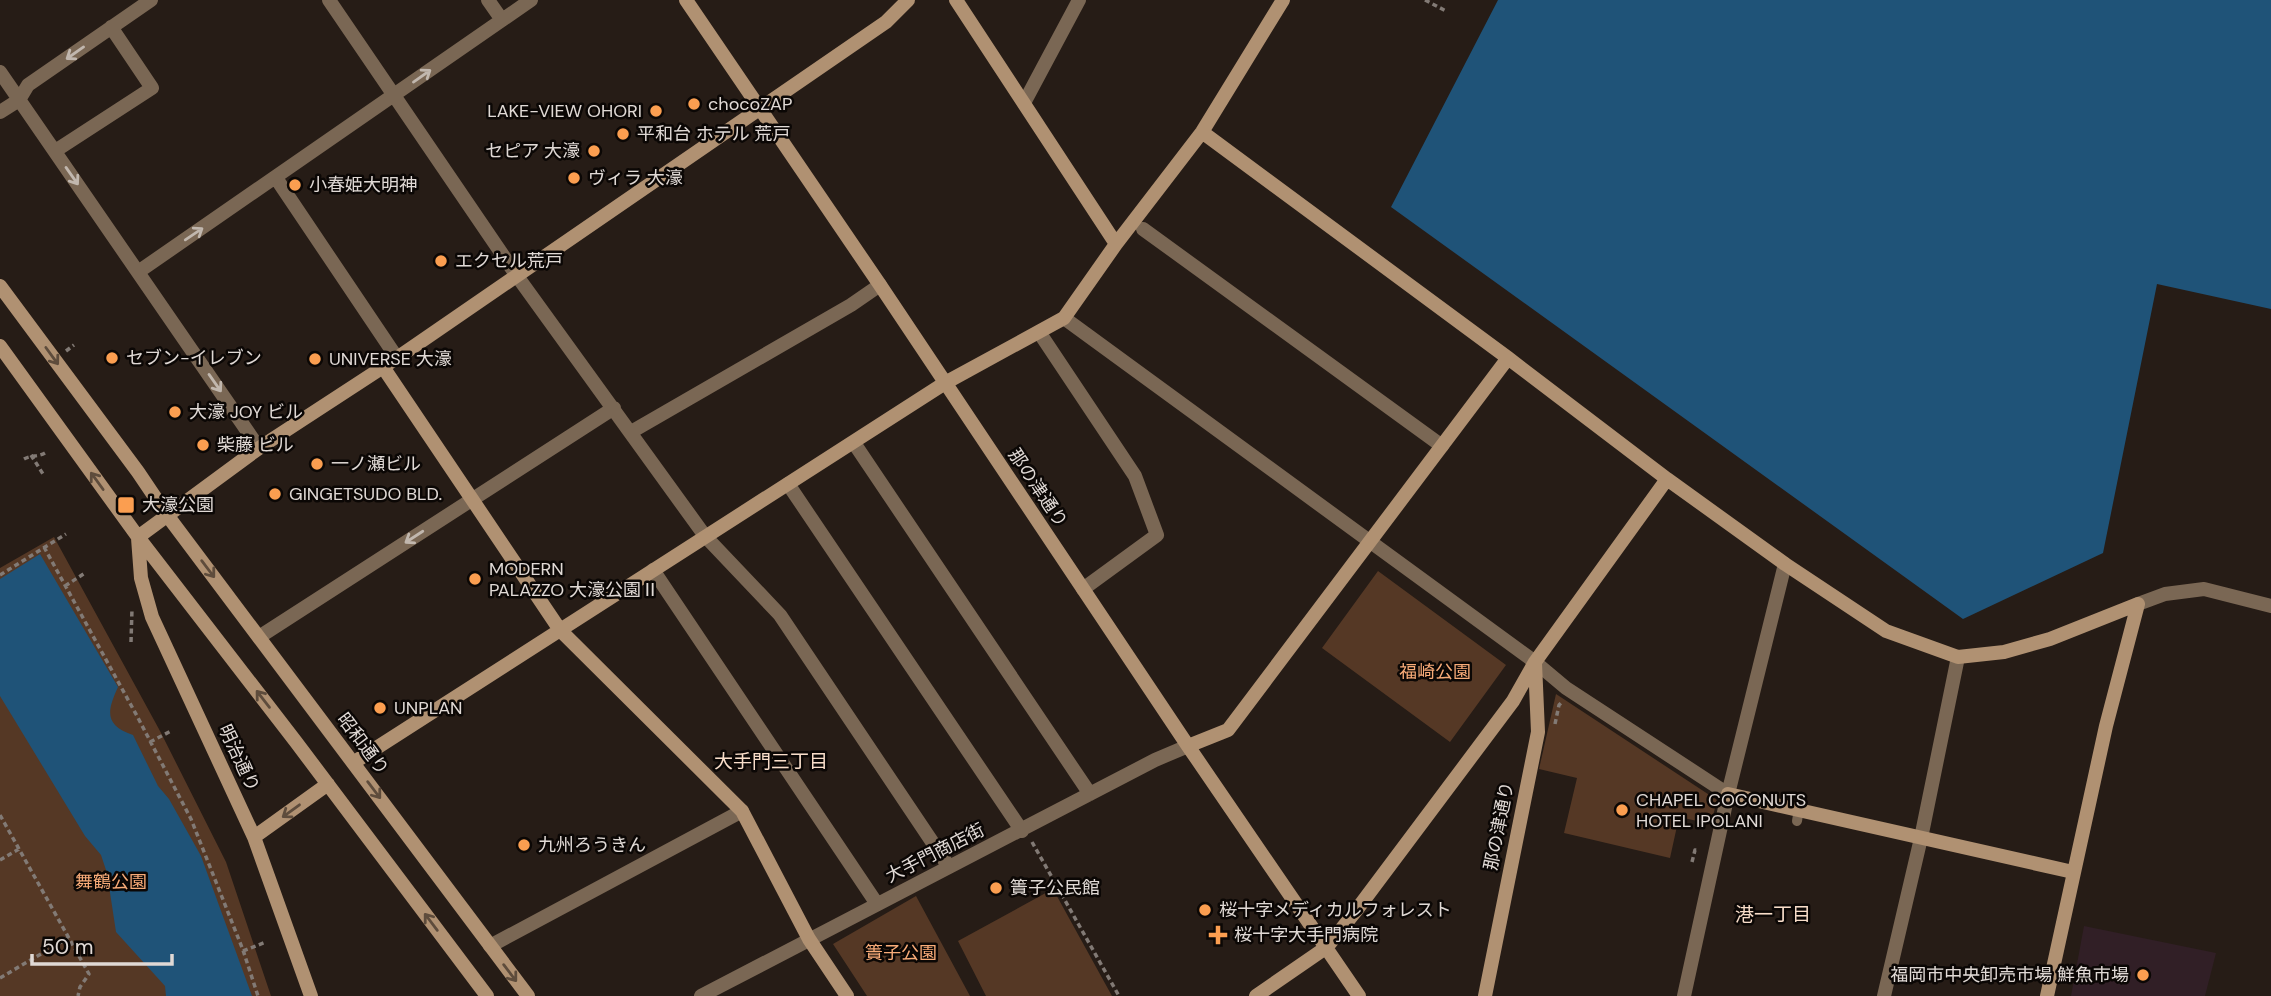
<svg xmlns="http://www.w3.org/2000/svg" width="2271" height="996" viewBox="0 0 2271 996" font-family="'DM Sans','Noto Sans JP',sans-serif">
  <rect width="100%" height="100%" fill="#261c16"/>
  <path fill="#311f26" d="M 2084,926 L 2216,953 L 2205,996 L 2071,996 Z"/>
  <path fill="#553825" d="M 54,537 L 160,731 L 226,862 L 271,996 L 0,996 L 0,568 Z
    M 1378,571 L 1506,665 L 1450,742 L 1322,648 Z
    M 1556,694 L 1717,800 L 1711,824 L 1679,817 L 1670,858 L 1564,833 L 1577,778 L 1539,769 Z
    M 1053,889 L 1112,996 L 986,996 L 958,941 Z
    M 916,896 L 970,996 L 867,996 L 833,944 Z"/>
  <path fill="#1f5378" d="M 1498,0 L 2271,0 L 2271,309 L 2157,284 L 2103,553 L 1963,619 L 1391,207 Z
    M 40,554 L 118,687 C 107,711 104,725 133,735 L 158,786 L 169,799 L 201,856 L 252,996 L 166,996 L 165,986 L 116,932 L 107,873 L 101,855 L 85,836 L 0,696 L 0,579 Z"/>
  <g fill="none" stroke-linecap="round" stroke-linejoin="round">
    <path stroke="#827a75" stroke-width="3.5" stroke-dasharray="5 3.5" stroke-linecap="butt" d="M 1425,0 L 1446,11
      M 66,351 L 74,345
      M 31,455 L 43,474
      M 24,459 C 31,455 38,457 45,453
      M 44,547 L 137,716 L 191,819 L 243,950 L 258,996
      M 0,575 L 66,534
      M 65,586 L 85,573
      M 131,642 L 132,609
      M 1555,724 L 1559,705 L 1562,702
      M 150,742 L 171,731
      M 0,815 L 89,974 L 80,987 L 78,996
      M 1032,842 L 1119,996
      M 0,860 L 19,849
      M 1692,862 L 1695,850 L 1699,851
      M 243,951 L 266,942
      M 0,978 L 68,938"/>
    <path stroke="#7a6754" stroke-width="10" d="M 1797,821 L 1800,803"/>
    <path stroke="#7a6754" stroke-width="14" d="M 329,0 L 517,276 L 705,536 L 780,615 L 949,867
      M 488,0 L 502,20
      M 0,72 L 259,448
      M 1024,103 L 1079,0
      M 0,112 L 19,100 L 28,85 L 151,0
      M 55,151 L 152,88 L 111,27
      M 276,178 L 397,358
      M 1143,229 L 1442,446
      M 138,272 L 531,0
      M 1064,318 L 1535,662 L 1566,688 L 1728,794
      M 1039,332 L 1135,476 L 1157,535 L 1083,589
      M 631,432 L 851,305 L 880,285
      M 854,443 L 1090,794
      M 788,484 L 1022,831
      M 653,570 L 877,904
      M 2138,604 L 2165,594 L 2204,589 L 2271,606
      M 259,637 L 614,408
      M 490,946 L 742,811
      M 701,996 L 1155,760 L 1188,746
      M 1684,996 L 1728,794 L 1785,564
      M 1884,996 L 1921,838 L 1958,657"/>
    <path stroke="#b09172" stroke-width="14" d="M 686,0 L 880,285 L 1188,746 L 1359,996
      M 956,0 L 1116,244
      M 1202,132 L 1508,358 L 1667,479 L 1785,564 L 1886,631 L 1958,657 L 2004,652 L 2050,639 L 2138,604
      M 0,286 L 138,472 L 167,515 L 528,996
      M 0,346 L 138,537 L 296,742 L 487,996
      M 383,367 L 560,630 L 742,811 L 809,939 L 847,996
      M 138,537 L 259,448 L 397,358 L 886,22 L 908,0
      M 138,538 L 141,578 L 152,617 L 254,837 L 311,996
      M 1188,746 L 1228,730 L 1508,358
      M 353,763 L 945,383 L 1064,318 L 1116,244 L 1202,132 L 1283,0
      M 1728,794 L 2073,872
      M 254,837 L 328,784
      M 1256,996 L 1327,947 L 1355,912 L 1513,701 L 1535,662 L 1667,479
      M 1485,996 L 1538,732 L 1535,663
      M 2047,996 L 2106,726 L 2138,604"/>
  </g>
  <defs><path id="oneway-shaft" d="M-6 0H5M1.5-3L5.5 0L1.5 3" fill="none" stroke-width="1.6" stroke-linecap="round" stroke-linejoin="round" transform="scale(1.75)"/></defs>
  <g stroke="#c1b7ae">
    <use href="#oneway-shaft" transform="translate(75 53) rotate(145)"/>
    <use href="#oneway-shaft" transform="translate(422 76) rotate(-35)"/>
    <use href="#oneway-shaft" transform="translate(72 176) rotate(55)"/>
    <use href="#oneway-shaft" transform="translate(194 234) rotate(-34)"/>
    <use href="#oneway-shaft" transform="translate(215 383) rotate(55)"/>
    <use href="#oneway-shaft" transform="translate(414 537) rotate(147)"/>
  </g>
  <g stroke="#5e4c3c">
    <use href="#oneway-shaft" transform="translate(52 356) rotate(54)"/>
    <use href="#oneway-shaft" transform="translate(97 481) rotate(-126)"/>
    <use href="#oneway-shaft" transform="translate(208 569) rotate(53)"/>
    <use href="#oneway-shaft" transform="translate(263 699) rotate(-128)"/>
    <use href="#oneway-shaft" transform="translate(374 790) rotate(53)"/>
    <use href="#oneway-shaft" transform="translate(291 811) rotate(144)"/>
    <use href="#oneway-shaft" transform="translate(431 922) rotate(-127)"/>
    <use href="#oneway-shaft" transform="translate(510 973) rotate(53)"/>
  </g>
  <g fill="#fb9e50" stroke="#0b0705" stroke-width="2.5">
    <circle cx="694" cy="104" r="7"/>
    <circle cx="656" cy="111" r="7"/>
    <circle cx="623" cy="134" r="7"/>
    <circle cx="594" cy="151" r="7"/>
    <circle cx="574" cy="178" r="7"/>
    <circle cx="295" cy="185" r="7"/>
    <circle cx="441" cy="261" r="7"/>
    <circle cx="112" cy="358" r="7"/>
    <circle cx="315" cy="359" r="7"/>
    <circle cx="175" cy="412" r="7"/>
    <circle cx="203" cy="445" r="7"/>
    <circle cx="317" cy="464" r="7"/>
    <circle cx="275" cy="494" r="7"/>
    <rect x="117" y="496" width="18" height="18" rx="3.5"/>
    <circle cx="475" cy="579" r="7"/>
    <circle cx="380" cy="708" r="7"/>
    <circle cx="1622" cy="810" r="7"/>
    <circle cx="524" cy="845" r="7"/>
    <circle cx="996" cy="888" r="7"/>
    <circle cx="1205" cy="910" r="7"/>
    <path d="M1214.5 924.5h7v7h7v7h-7v7h-7v-7h-7v-7h7z"/>
    <circle cx="2143" cy="975" r="7"/>
  </g>
  <g text-anchor="middle" stroke-width="5" stroke-linejoin="round" paint-order="stroke">
    <g font-size="18" fill="#e0d9d5" stroke="#0b0705" text-anchor="start">
      <text x="708" y="110">chocoZAP</text>
      <text x="642" y="117" text-anchor="end">LAKE-VIEW OHORI</text>
      <text x="637" y="140">平和台 ホテル 荒戸</text>
      <text x="580" y="157" text-anchor="end">セピア 大濠</text>
      <text x="588" y="184">ヴィラ 大濠</text>
      <text x="309" y="191">小春姫大明神</text>
      <text x="455" y="267">エクセル荒戸</text>
      <text x="126" y="364">セブン-イレブン</text>
      <text x="329" y="365">UNIVERSE 大濠</text>
      <text x="189" y="418">大濠 JOY ビル</text>
      <text x="217" y="451">柴藤 ビル</text>
      <text x="331" y="470">一ノ瀬ビル</text>
      <text x="289" y="500">GINGETSUDO BLD.</text>
      <text x="142" y="511">大濠公園</text>
      <text x="489" y="575">MODERN<tspan x="489" dy="21">PALAZZO 大濠公園Ⅱ</tspan></text>
      <text x="394" y="714">UNPLAN</text>
      <text x="1636" y="806">CHAPEL COCONUTS<tspan x="1636" dy="21">HOTEL IPOLANI</tspan></text>
      <text x="538" y="851">九州ろうきん</text>
      <text x="1010" y="894">簀子公民館</text>
      <text x="1219" y="916">桜十字メディカルフォレスト</text>
      <text x="1234" y="941">桜十字大手門病院</text>
      <text x="2129" y="981" text-anchor="end">福岡市中央卸売市場 鮮魚市場</text>
    </g>
    <g font-size="18" fill="#e0d9d5" stroke="#0b0705">
      <text transform="translate(1038 488) rotate(56)" y="6">那の津通り</text>
      <text transform="translate(363 744) rotate(53)" y="6">昭和通り</text>
      <text transform="translate(239 758) rotate(65)" y="6">明治通り</text>
      <text transform="translate(1499 826) rotate(-79)" y="6">那の津通り</text>
      <text transform="translate(935 853) rotate(-27)" y="6">大手門商店街</text>
    </g>
    <g font-size="18" fill="#f8ab78" stroke="#0b0705">
      <text x="1435" y="678">福崎公園</text>
      <text x="111" y="888">舞鶴公園</text>
      <text x="901" y="959">簀子公園</text>
    </g>
    <g font-size="19" fill="#f8ddc9" stroke="#0b0705">
      <text x="771" y="768">大手門三丁目</text>
      <text x="1773" y="921">港一丁目</text>
    </g>
  </g>
  <path d="M32 954v10h140v-10" fill="none" stroke="#e0d9d5" stroke-width="3.5"/>
  <text x="42" y="954" font-size="21" fill="#e0d9d5" stroke="#0b0705" stroke-width="5" paint-order="stroke">50 m</text>
</svg>
